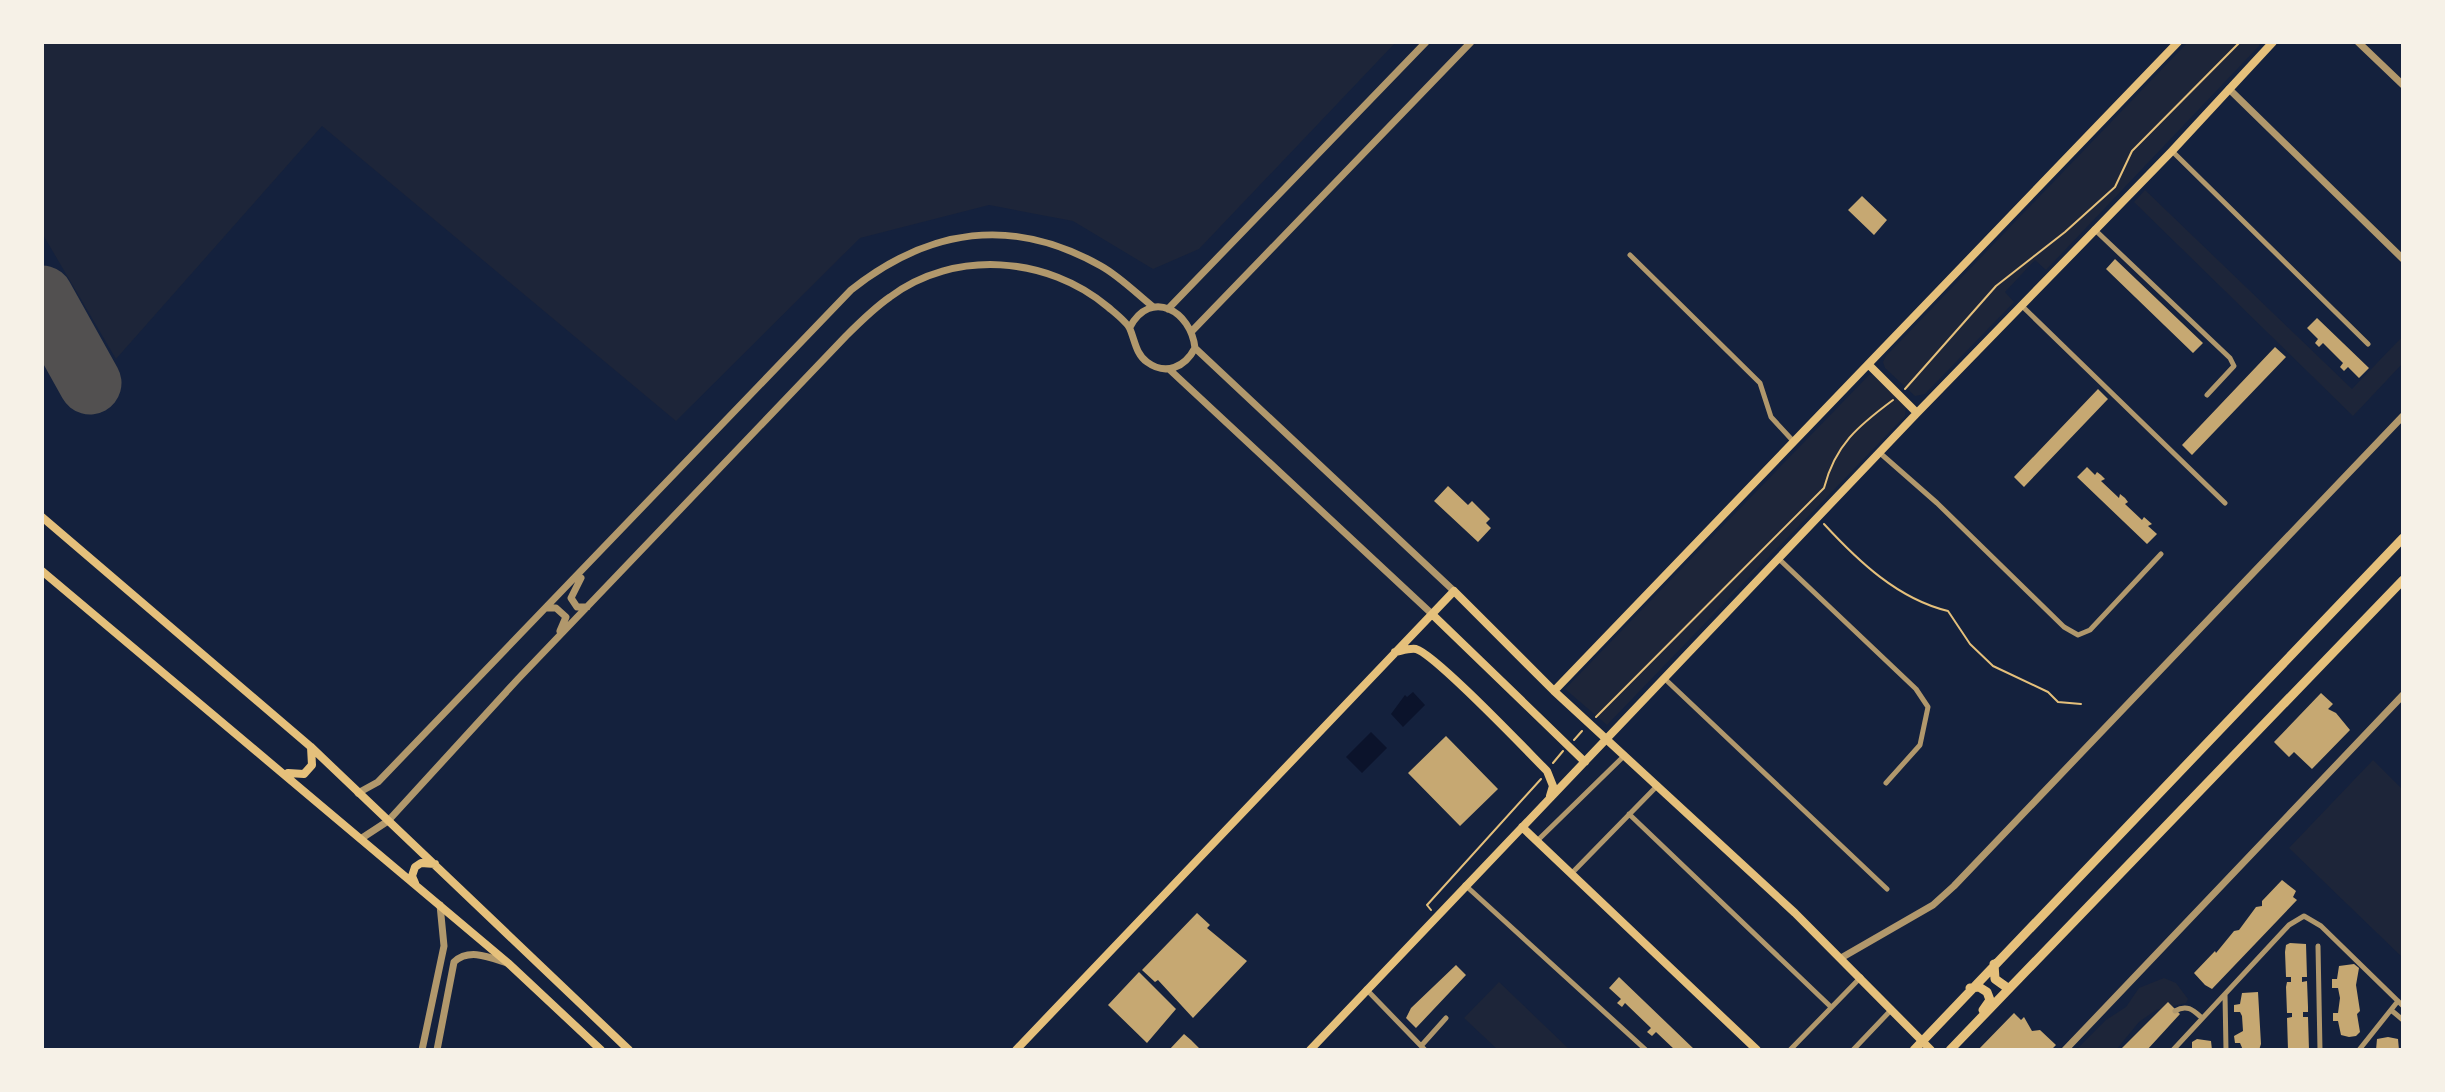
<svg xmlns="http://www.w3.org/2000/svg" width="2445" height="1092" viewBox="0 0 2445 1092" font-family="Lato,sans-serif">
  <rect width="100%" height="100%" fill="#14213d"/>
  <path fill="#1d2539" d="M 42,42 L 1396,42 L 1199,249 L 1153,269 L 1073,221 L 989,205 L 860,238 L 676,421 L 322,126 L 116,359 L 42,233 Z
    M 2188,42 L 2259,42 L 2259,46 L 2046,270 L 2035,260 L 2005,292 L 2014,302 L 1925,394 L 1915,396 L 1885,368 L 1883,362 L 1886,356 Z
    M 2145,190 L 2352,389 L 2403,336 L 2403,363 L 2353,416 L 2134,202 Z
    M 1869,375 L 1873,375 L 1906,406 L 1905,416 L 1607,725 L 1565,689 Z
    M 2373,760 L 2403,790 L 2403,958 L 2289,848 Z
    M 2164,978 L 2176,983 L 2188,999 L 2186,1003 L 2156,1010 L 2139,1022 L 2116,1050 L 2076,1050 L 2106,1020 L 2126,1007 L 2139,988 Z
    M 1499,982 L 1570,1050 L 1498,1050 L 1464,1018 Z"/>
  <path fill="#0b132b" d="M 1413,692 L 1425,705 L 1403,727 L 1391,714 L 1405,695 L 1407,697 Z
    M 1371,732 L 1387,748 L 1362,773 L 1346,757 Z"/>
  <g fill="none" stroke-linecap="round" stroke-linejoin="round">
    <path stroke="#525050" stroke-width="26" d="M 42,299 L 44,300"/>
    <path stroke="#525050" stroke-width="63" d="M 42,297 L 90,383"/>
  </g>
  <path fill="#c6a872" d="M 1862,196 L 1887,220 L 1874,235 L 1848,210 Z
    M 2115,259 L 2203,343 L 2193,353 L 2106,269 Z
    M 2317,318 L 2369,368 L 2359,378 L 2348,367 L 2344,371 L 2340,367 L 2343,363 L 2323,343 L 2319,347 L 2315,343 L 2318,339 L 2307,328 Z
    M 2275,347 L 2286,357 L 2192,455 L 2182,445 Z
    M 2098,389 L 2108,399 L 2024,487 L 2014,477 Z
    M 2087,467 L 2095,475 L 2097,472 L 2101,475 L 2105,479 L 2101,481 L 2119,498 L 2120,494 L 2125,498 L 2128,502 L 2125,504 L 2142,520 L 2144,517 L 2152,524 L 2148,526 L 2157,534 L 2147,544 L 2077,477 Z
    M 1448,486 L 1468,505 L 1472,501 L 1490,519 L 1486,523 L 1491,528 L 1478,542 L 1434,501 Z
    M 2321,693 L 2333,704 L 2328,709 L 2336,713 L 2350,730 L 2312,769 L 2294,752 L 2289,757 L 2274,742 Z
    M 1446,736 L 1498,789 L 1460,826 L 1408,773 Z
    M 2282,880 L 2296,891 L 2293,897 L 2297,900 L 2212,989 L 2205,985 L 2194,973 L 2215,951 L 2216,953 L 2234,931 L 2239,930 L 2256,907 L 2262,906 L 2262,901 Z
    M 1197,913 L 1210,925 L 1207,928 L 1247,961 L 1193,1018 L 1158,980 L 1155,982 L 1142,970 Z
    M 2290,943 L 2306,944 L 2307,977 L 2302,977 L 2302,982 L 2307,981 L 2308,1007 L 2308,1012 L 2303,1012 L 2303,1017 L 2308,1017 L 2309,1050 L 2288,1050 L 2287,1018 L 2292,1017 L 2292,1013 L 2287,1013 L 2286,987 L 2287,982 L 2291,982 L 2291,977 L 2286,977 L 2285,952 L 2286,945 Z
    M 2354,964 L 2359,968 L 2356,985 L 2360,1011 L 2357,1014 L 2360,1032 L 2356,1036 L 2349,1037 L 2341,1035 L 2338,1021 L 2333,1021 L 2333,1013 L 2338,1013 L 2340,998 L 2338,988 L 2332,988 L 2332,979 L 2337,979 L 2339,966 Z
    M 1456,965 L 1466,975 L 1416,1028 L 1406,1018 L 1411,1008 Z
    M 1139,972 L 1176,1009 L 1147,1043 L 1108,1005 Z
    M 1619,977 L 1695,1050 L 1675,1050 L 1656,1032 L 1652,1036 L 1647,1032 L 1651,1028 L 1625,1003 L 1622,1007 L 1617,1003 L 1621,999 L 1609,988 Z
    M 2258,992 L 2261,1044 L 2259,1050 L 2243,1050 L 2240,1043 L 2235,1043 L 2234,1036 L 2243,1031 L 2242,1016 L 2240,1012 L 2234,1012 L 2234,1005 L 2240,1004 L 2242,993 Z
    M 2168,1002 L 2180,1014 L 2147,1050 L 2120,1050 Z
    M 2014,1013 L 2021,1020 L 2024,1017 L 2032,1031 L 2040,1030 L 2056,1045 L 2051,1050 L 1978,1050 Z
    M 1184,1034 L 1191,1040 L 1201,1050 L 1169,1050 Z
    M 2388,1037 L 2398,1039 L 2399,1050 L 2376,1050 L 2377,1039 Z
    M 2197,1039 L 2211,1041 L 2212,1050 L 2192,1050 L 2192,1042 Z"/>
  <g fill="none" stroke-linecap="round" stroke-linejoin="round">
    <path stroke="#e5c07b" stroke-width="2" d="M 1905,389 L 1996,286 L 2065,232 L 2115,187 L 2132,151 L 2240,42
      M 1824,524 C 1858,561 1898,599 1948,611 L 1970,644 L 1993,666 L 2048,692 L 2058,702 L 2081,704
      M 1596,717 L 1824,488 C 1835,445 1858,426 1893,400
      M 1574,740 L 1582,731
      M 1553,763 L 1563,751
      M 1431,910 L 1427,905 L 1541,779"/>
    <path stroke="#b1986c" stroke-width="5" d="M 2172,151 L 2368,344
      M 2094,229 L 2230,358 L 2234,366 L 2207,395
      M 1630,255 L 1760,383 L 1771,417 L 1794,442
      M 2021,305 L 2225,503
      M 1880,453 L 1937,503 L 2064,627 L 2078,635 L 2090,630 L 2161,554
      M 1779,559 L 1916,689 L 1928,707 L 1920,745 L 1886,783
      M 1665,679 L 1887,889
      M 1629,814 L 1831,1007
      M 1537,841 L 1625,755
      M 1571,874 L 1658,785
      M 1465,885 L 1646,1050
      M 2318,946 L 2320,1050
      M 1366,989 L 1425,1050
      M 2225,994 L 2226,1050
      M 2391,1010 L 2403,1020
      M 2175,1011 C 2187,1004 2193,1010 2202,1018
      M 1421,1046 L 1446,1018
      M 1790,1050 L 1861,977
      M 1853,1050 L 1892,1009
      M 2173,1050 L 2289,925 L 2304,916 L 2321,926 L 2403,1006
      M 2359,1050 L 2398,1001"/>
    <path stroke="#b1986c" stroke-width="7" d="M 2358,42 L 2403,85
      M 2229,89 L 2403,259
      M 1168,309 L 1426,42
      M 1192,331 L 1471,42
      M 1195,348 L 1454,591
      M 1170,370 L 1432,614
      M 581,578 L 571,598 L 577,607 L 587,607
      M 546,608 L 556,608 L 566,617 L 560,631
      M 358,793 L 378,782 L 851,290 C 929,228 1013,216 1101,266 C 1119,276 1136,293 1152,306
      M 362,838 L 388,821 L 518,679 L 846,336 C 860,322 874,308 890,297 C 954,249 1048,256 1108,307 C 1115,313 1127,322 1130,329 C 1135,341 1136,354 1147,362 C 1166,376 1185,367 1195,348 C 1191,311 1151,288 1130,327
      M 1841,958 L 1933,905 L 1954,886 L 2403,416
      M 422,1050 L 444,946 L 440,905
      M 437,1050 L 454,962 C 469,948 489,957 507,963
      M 2065,1050 L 2403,695"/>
    <path stroke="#e5c07b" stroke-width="8" d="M 1869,365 L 1917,413
      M 42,517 L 311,747 L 629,1050
      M 42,571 L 508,963 L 601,1050
      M 1432,614 L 1585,762
      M 1395,652 C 1401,651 1409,648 1416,649 C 1436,655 1526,750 1547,771 L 1553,786 L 1550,796
      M 1554,691 L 2178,42
      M 288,773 L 304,774 L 312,765 L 311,747
      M 1522,827 L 1757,1050
      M 415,883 L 412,876 L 415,867 L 421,863 L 435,864
      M 1016,1050 L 1454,591 L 1554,691 L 1795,913 L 1931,1050
      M 1310,1050 L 1917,413 L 2172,151 L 2273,42"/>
    <path stroke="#e5c07b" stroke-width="9" d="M 1994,964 L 1995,979 L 2009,989
      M 1970,988 L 1979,987 L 1987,992 L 1990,1000 L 1983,1010
      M 1914,1050 L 2403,538
      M 1950,1050 L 2403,580"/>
  </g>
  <rect width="2445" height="1092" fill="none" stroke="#f6f1e7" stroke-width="88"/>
</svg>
